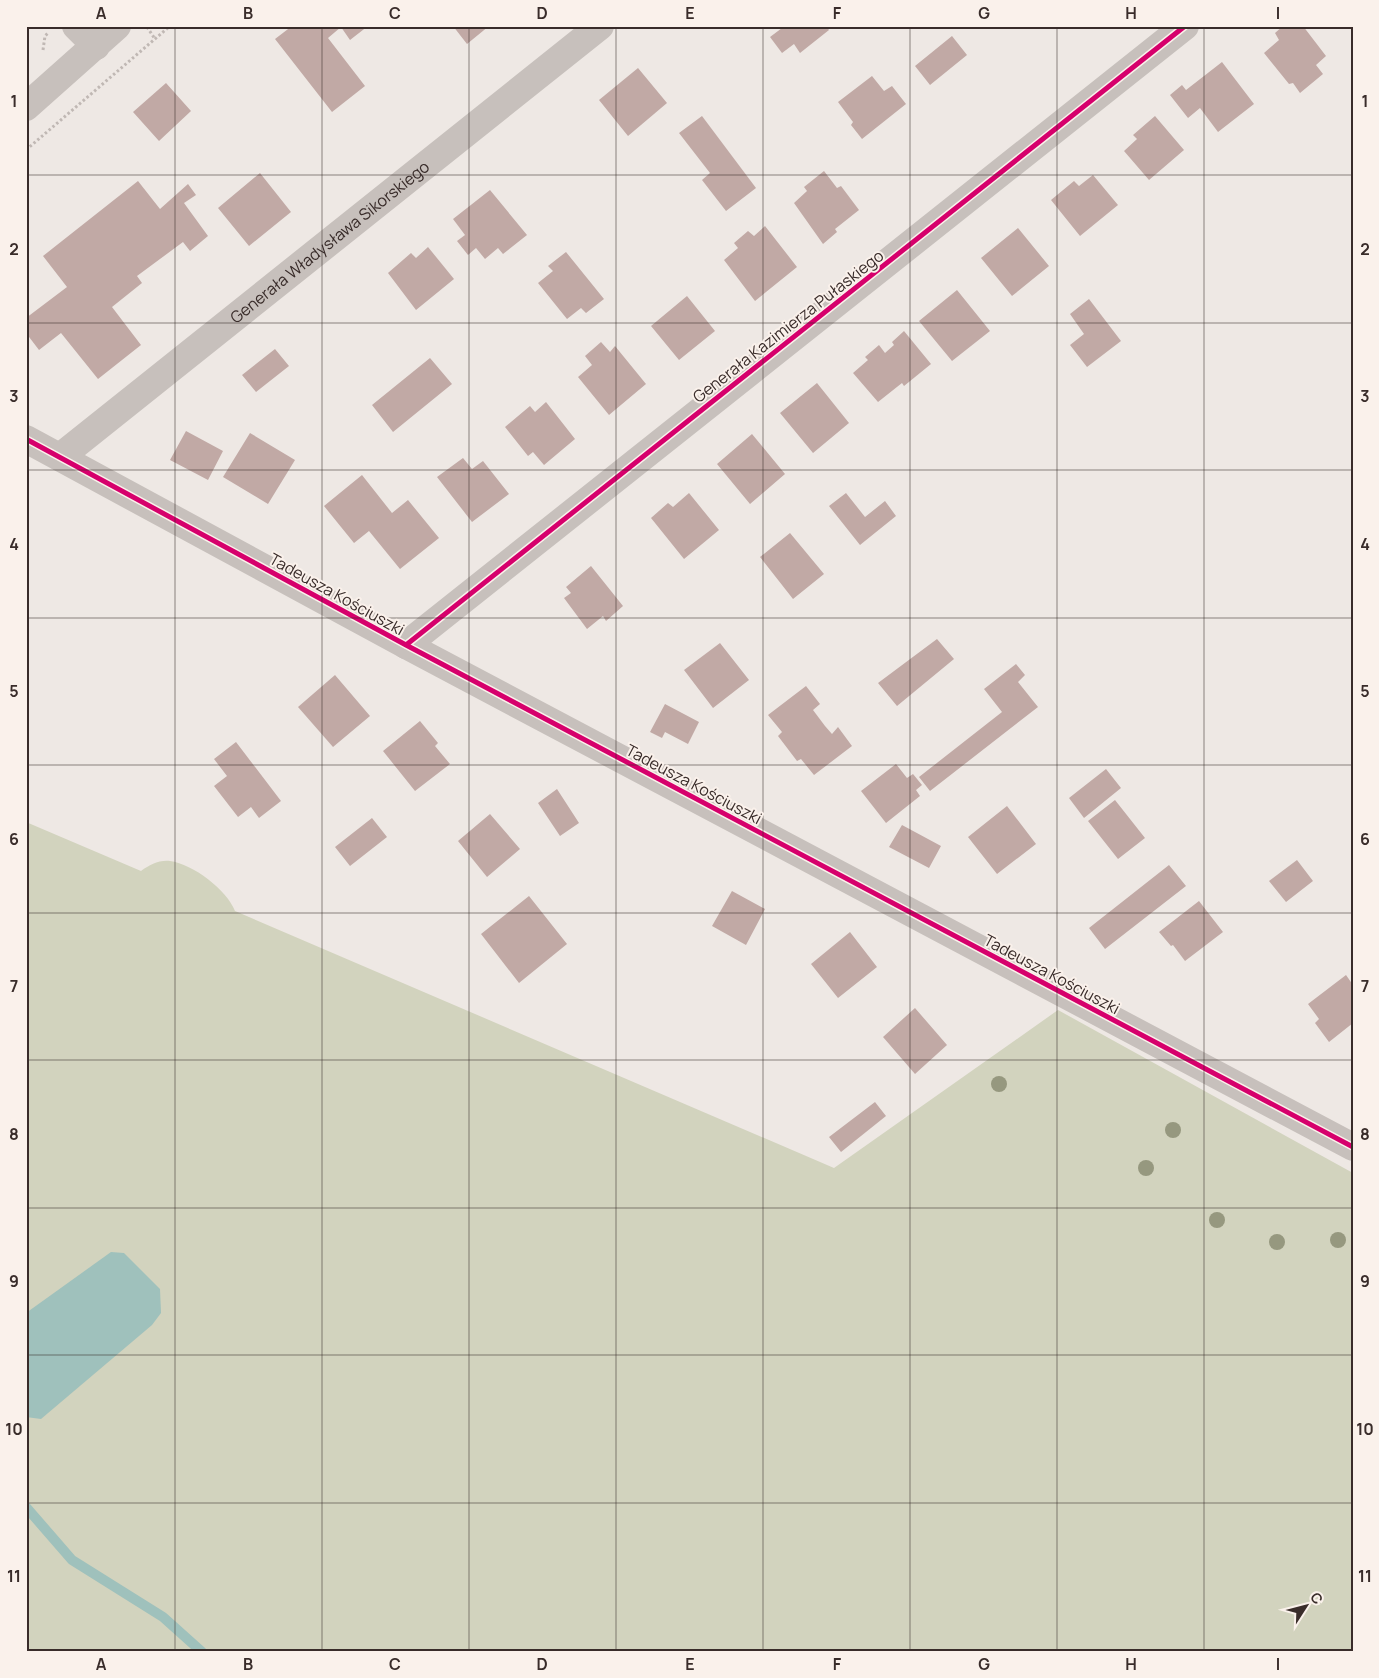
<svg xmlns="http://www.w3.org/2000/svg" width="1379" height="1678" viewBox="0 0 1379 1678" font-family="Manrope,sans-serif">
  <rect width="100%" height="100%" fill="#eee8e4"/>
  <path fill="#d2d3be" d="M 26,822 L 141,871 C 150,865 158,860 170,861 C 193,864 227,890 235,911 L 834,1168 L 1058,1010 L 1353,1173 L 1353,1652 L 26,1652 Z"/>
  <path fill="#9fc1bc" d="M 111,1252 L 124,1253 L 160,1289 L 161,1313 L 152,1325 L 41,1419 L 26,1417 L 26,1313 Z"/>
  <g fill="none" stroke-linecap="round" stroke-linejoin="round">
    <path stroke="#9fc1bc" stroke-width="10" d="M 26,1507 L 72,1560 L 163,1617 L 202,1652"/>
  </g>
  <path fill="#c1a9a5" d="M 292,26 L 368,26 L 350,40 L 341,27 L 328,38 L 365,86 L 332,112 L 275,39 Z
    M 453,26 L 489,26 L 467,44 Z
    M 781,26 L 826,26 L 829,30 L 800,53 L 794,44 L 782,53 L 770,37 L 782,28 Z
    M 1283,26 L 1303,26 L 1326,56 L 1316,65 L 1323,74 L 1300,93 L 1293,83 L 1289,84 L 1264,53 L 1279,40 L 1275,33 Z
    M 952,36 L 967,55 L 930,85 L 915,66 Z
    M 1222,62 L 1254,104 L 1218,132 L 1200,108 L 1188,118 L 1170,95 L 1182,85 L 1186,90 Z
    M 638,68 L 667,103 L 628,136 L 599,100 Z
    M 872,76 L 884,91 L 892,86 L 906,104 L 862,139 L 851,125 L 853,122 L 838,102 Z
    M 166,83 L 191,111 L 159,141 L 133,112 Z
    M 702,116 L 756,188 L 726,211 L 702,180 L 710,173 L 679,133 Z
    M 1155,116 L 1184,150 L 1149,180 L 1124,151 L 1137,139 L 1133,135 Z
    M 824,171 L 837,188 L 841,186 L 859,210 L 835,229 L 837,232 L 823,244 L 794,203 L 807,191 L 804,187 Z
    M 260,173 L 291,212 L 249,246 L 218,208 Z
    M 1093,175 L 1118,205 L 1080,236 L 1051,200 L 1074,181 L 1079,186 Z
    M 138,181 L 160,209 L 188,184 L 196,195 L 184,203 L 208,236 L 190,251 L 183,242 L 137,276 L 142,283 L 112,307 L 141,345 L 98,379 L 61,333 L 39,350 L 26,333 L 26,318 L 67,287 L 43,256 Z
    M 490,190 L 527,235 L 503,254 L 498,248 L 485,259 L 476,248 L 468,255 L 457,241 L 465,235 L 453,219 Z
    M 765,226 L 797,267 L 755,301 L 724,260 L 738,248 L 734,243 L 748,231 L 754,236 Z
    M 1018,228 L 1049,266 L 1012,296 L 981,258 Z
    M 428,247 L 454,279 L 416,310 L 388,273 L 411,253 L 416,258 Z
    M 566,252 L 604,299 L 586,313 L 581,308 L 567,319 L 538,283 L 553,271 L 548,266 Z
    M 957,290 L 990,331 L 952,361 L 919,321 Z
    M 687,296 L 715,331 L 679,360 L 651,326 Z
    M 1089,299 L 1121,341 L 1087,367 L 1070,345 L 1084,334 L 1070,314 Z
    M 904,331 L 931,364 L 904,386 L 902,383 L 878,402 L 853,373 L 868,360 L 865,357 L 879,345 L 885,353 L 894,345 L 892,342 Z
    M 601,342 L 610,352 L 615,346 L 646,384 L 609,415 L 578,377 L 592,365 L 585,356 Z
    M 275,349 L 289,366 L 256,392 L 242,375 Z
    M 430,358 L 452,384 L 393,432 L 372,405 Z
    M 817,383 L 849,423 L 813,453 L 780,413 Z
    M 546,402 L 575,439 L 544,465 L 533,452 L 528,456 L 505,427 L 530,406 L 535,412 Z
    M 186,431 L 223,451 L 208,480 L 170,460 Z
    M 250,433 L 295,460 L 268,504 L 223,477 Z
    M 752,434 L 785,474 L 750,504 L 717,464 Z
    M 463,458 L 472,469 L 483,461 L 509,494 L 472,522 L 437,477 Z
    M 362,475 L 392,513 L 408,500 L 439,538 L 400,569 L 369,531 L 354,543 L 324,506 Z
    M 689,493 L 719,530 L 684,559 L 651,518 L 668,503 L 673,507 Z
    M 846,493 L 865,517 L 885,501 L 896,516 L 860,545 L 829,506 Z
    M 790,533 L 824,574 L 793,599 L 760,557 Z
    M 591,566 L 623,606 L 606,621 L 603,616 L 587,629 L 564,598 L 571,593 L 566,587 Z
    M 937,639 L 954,659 L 897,706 L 878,683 Z
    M 720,643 L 749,680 L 713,708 L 684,670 Z
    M 1016,664 L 1025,675 L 1018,682 L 1038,707 L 930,791 L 919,777 L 1002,712 L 984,689 Z
    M 335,675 L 370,716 L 333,747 L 298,707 Z
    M 806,686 L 820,704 L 813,710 L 825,726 L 832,734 L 838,727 L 852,746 L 814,775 L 801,759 L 797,761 L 778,736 L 782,732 L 768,715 Z
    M 665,704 L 699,722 L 688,744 L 665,732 L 662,738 L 650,732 Z
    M 420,721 L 438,743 L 435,746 L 450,764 L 415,791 L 383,751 Z
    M 236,742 L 281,801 L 259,818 L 251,807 L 238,817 L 214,786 L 227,776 L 214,759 Z
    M 896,764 L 907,778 L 913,774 L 922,785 L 916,790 L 920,796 L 886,823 L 861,791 Z
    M 1106,769 L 1121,788 L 1084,818 L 1069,798 Z
    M 557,789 L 579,823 L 560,836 L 538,803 Z
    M 1115,800 L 1145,838 L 1118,859 L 1088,821 Z
    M 1007,806 L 1036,844 L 997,874 L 968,837 Z
    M 490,814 L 520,849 L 487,877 L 458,841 Z
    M 372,818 L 387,837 L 350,866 L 335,847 Z
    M 902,825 L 941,846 L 929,868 L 889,847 Z
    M 1297,860 L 1313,881 L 1286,902 L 1269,881 Z
    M 1169,865 L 1186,886 L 1105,949 L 1089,928 Z
    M 732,891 L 765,909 L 746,945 L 712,926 Z
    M 529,896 L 567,944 L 519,983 L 481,934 Z
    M 1199,901 L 1223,932 L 1185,961 L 1173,945 L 1171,946 L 1159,932 Z
    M 850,932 L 877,967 L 838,998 L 811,964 Z
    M 1346,975 L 1353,985 L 1353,1023 L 1329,1042 L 1315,1023 L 1319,1019 L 1308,1004 Z
    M 915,1008 L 947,1045 L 915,1074 L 883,1037 Z
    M 875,1102 L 886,1116 L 841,1152 L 829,1137 Z"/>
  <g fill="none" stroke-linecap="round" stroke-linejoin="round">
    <path stroke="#c0b8b4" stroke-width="3" stroke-dasharray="2.5 2.5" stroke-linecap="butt" d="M 147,27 L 155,39
      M 43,50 L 45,36 L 48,33
      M 26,150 L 170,26"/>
    <g stroke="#c7c0bc" stroke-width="28">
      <path d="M 76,26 L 96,46"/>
      <path d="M 26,107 L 117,26"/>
      <path d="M 26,439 L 406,645 L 1353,1147"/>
      <path id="s1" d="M 60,457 L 600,26"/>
      <path d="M 406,645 L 1185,26"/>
    </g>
    <defs>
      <path id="cycleway" d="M 26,439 L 406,645 L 1353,1147
        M 406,645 L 1185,26"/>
    </defs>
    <use href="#cycleway" stroke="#faf1eb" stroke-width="8"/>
    <use href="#cycleway" stroke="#d6006c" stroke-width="5"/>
  </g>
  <g fill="#96987f">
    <circle cx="999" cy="1084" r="8"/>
    <circle cx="1173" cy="1130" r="8"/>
    <circle cx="1146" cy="1168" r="8"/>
    <circle cx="1217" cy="1220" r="8"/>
    <circle cx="1338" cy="1240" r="8"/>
    <circle cx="1277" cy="1242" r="8"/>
  </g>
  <path fill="none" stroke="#392c2a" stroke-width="1" stroke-opacity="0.55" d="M 175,26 L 175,1652M 322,26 L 322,1652M 469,26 L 469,1652M 616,26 L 616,1652M 763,26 L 763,1652M 910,26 L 910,1652M 1057,26 L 1057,1652M 1204,26 L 1204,1652M 26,175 L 1353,175M 26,323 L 1353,323M 26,470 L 1353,470M 26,618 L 1353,618M 26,765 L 1353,765M 26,913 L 1353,913M 26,1060 L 1353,1060M 26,1208 L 1353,1208M 26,1355 L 1353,1355M 26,1503 L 1353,1503"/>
  <g text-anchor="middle" stroke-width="4" stroke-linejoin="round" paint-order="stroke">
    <g font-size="16" fill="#392c2a" stroke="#faf1eb">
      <text dy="6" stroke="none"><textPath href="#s1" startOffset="345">Generała Władysława Sikorskiego</textPath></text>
      <text transform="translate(788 326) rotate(-38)" y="6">Generała Kazimierza Pułaskiego</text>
      <text transform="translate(337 594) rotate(29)" y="6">Tadeusza Kościuszki</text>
      <text transform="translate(694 784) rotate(28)" y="6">Tadeusza Kościuszki</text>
      <text transform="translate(1052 974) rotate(28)" y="6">Tadeusza Kościuszki</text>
    </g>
  </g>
  <rect width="1379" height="1678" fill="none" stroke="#faf1eb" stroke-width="55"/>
  <g transform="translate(1306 1606) rotate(54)" stroke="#faf1eb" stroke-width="4" paint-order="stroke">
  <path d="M0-4L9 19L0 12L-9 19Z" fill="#392c2a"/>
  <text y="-8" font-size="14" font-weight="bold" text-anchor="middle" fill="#392c2a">С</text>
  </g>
  <rect x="28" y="28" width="1324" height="1622" fill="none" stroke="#392c2a" stroke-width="2"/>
  <g font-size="16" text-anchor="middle" font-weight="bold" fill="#392c2a">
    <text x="101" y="19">A</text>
    <text x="248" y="19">B</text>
    <text x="395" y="19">C</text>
    <text x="542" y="19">D</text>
    <text x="690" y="19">E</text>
    <text x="837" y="19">F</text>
    <text x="984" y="19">G</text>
    <text x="1131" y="19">H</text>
    <text x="1278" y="19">I</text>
    <text x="14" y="107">1</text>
    <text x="1365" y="107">1</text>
    <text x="14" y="255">2</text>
    <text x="1365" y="255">2</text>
    <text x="14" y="402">3</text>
    <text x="1365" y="402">3</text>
    <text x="14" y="550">4</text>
    <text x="1365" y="550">4</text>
    <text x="14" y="697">5</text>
    <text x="1365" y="697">5</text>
    <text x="14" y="845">6</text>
    <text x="1365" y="845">6</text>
    <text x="14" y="992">7</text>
    <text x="1365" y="992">7</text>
    <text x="14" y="1140">8</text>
    <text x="1365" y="1140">8</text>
    <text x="14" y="1287">9</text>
    <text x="1365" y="1287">9</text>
    <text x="14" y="1435">10</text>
    <text x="1365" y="1435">10</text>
    <text x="14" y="1582">11</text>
    <text x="1365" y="1582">11</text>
    <text x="101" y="1670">A</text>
    <text x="248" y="1670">B</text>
    <text x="395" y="1670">C</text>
    <text x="542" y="1670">D</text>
    <text x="690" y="1670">E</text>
    <text x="837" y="1670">F</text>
    <text x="984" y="1670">G</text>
    <text x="1131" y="1670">H</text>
    <text x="1278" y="1670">I</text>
  </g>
</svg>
